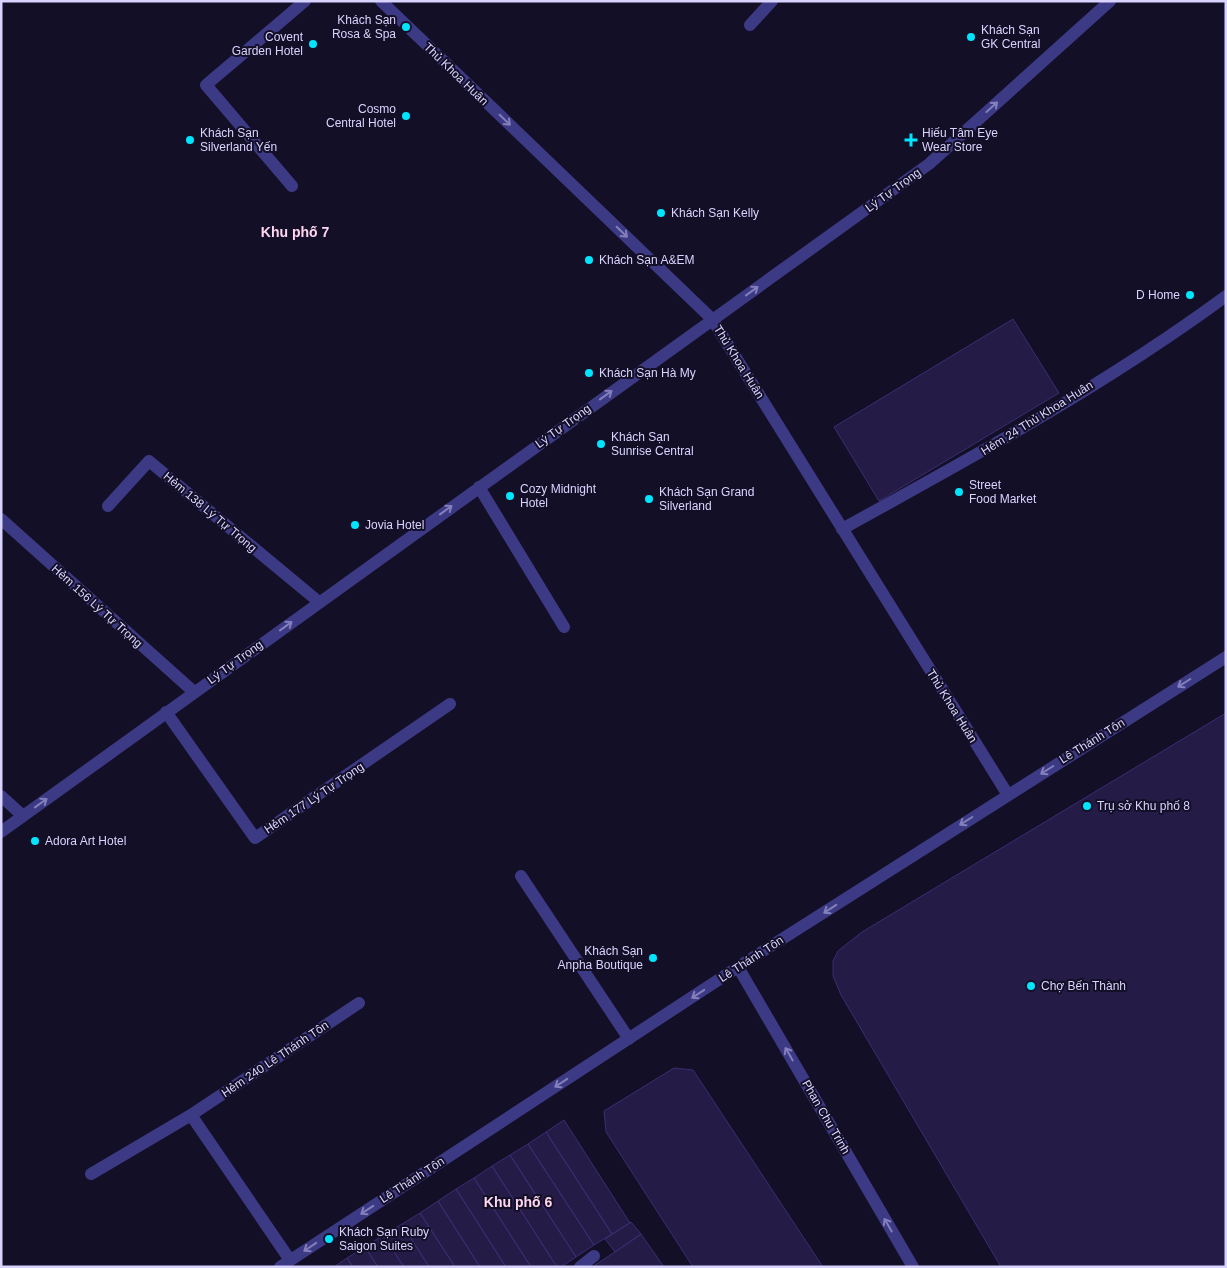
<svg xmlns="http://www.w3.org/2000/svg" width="1227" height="1268" viewBox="0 0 1227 1268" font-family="Arial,sans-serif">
  <rect width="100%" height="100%" fill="#130f26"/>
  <path fill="#241b47" stroke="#3b2d73" d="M 1013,319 L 1059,393 L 879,501 L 834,427 Z
    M 1226,713 L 1226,1267 L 1001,1267 L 841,995 L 833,976 L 833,961 L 838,951 L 862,932 Z
    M 674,1068 L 693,1070 L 823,1267 L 693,1267 L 606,1132 L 604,1111 Z
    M 564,1120 L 630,1223 L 612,1234 L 546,1132 Z
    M 546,1132 L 612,1234 L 594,1245 L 528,1144 Z
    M 528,1144 L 594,1245 L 576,1257 L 510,1155 Z
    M 510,1155 L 576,1257 L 561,1267 L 557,1267 L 492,1166 Z
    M 492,1166 L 557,1267 L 531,1267 L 474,1178 Z
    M 474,1178 L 531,1267 L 506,1267 L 456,1189 Z
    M 456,1189 L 506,1267 L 480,1267 L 438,1201 Z
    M 438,1201 L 480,1267 L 455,1267 L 420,1213 Z
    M 420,1213 L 455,1267 L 429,1267 L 402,1224 Z
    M 631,1222 L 641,1234 L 615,1252 L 605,1239 Z
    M 402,1224 L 429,1267 L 404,1267 L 383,1235 Z
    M 641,1234 L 664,1267 L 592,1267 L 615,1252 Z
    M 383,1235 L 404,1267 L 378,1267 L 365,1247 Z
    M 365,1247 L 378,1267 L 353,1267 L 347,1258 Z
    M 347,1258 L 353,1267 L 334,1267 Z"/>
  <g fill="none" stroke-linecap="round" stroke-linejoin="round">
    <path stroke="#3d3a85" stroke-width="12" d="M 381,1 L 712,319 L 1008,795
      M 750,25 L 772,1
      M 292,186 L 206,85 L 305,1
      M 479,487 L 564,627
      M 108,506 L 149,461 L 319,602
      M 1,519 L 194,692
      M 842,529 C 973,457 1105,385 1226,296
      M 166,712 L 255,838 L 450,704
      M 1,796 L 23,816
      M 1,832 L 929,164 L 1110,1
      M 521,876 L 629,1039
      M 738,967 L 913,1267
      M 191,1115 L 290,1260
      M 91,1174 L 191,1115 L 359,1003
      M 280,1267 L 738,967 L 1226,657
      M 580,1267 L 594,1256"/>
  </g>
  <defs><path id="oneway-shaft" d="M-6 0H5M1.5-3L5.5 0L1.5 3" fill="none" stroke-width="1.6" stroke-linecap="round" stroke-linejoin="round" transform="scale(1.25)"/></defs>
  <g stroke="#837fbc">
    <use href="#oneway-shaft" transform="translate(992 107) rotate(-42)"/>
    <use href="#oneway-shaft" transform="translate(505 120) rotate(44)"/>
    <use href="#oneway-shaft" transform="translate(622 232) rotate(44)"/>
    <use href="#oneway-shaft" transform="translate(752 291) rotate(-36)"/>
    <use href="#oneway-shaft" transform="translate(606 395) rotate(-36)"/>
    <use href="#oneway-shaft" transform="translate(446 510) rotate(-36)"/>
    <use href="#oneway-shaft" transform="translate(286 626) rotate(-36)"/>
    <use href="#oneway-shaft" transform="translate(1184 683) rotate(148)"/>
    <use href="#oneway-shaft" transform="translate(1047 770) rotate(148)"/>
    <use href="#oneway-shaft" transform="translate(41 803) rotate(-36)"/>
    <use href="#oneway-shaft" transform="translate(966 821) rotate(148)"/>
    <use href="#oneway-shaft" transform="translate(830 909) rotate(147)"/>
    <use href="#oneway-shaft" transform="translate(698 994) rotate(147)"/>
    <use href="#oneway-shaft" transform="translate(789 1054) rotate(-120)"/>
    <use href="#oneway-shaft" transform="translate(561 1083) rotate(147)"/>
    <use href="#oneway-shaft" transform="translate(367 1210) rotate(147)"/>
    <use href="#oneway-shaft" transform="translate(888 1225) rotate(-120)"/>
    <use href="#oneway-shaft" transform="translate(310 1247) rotate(146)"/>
  </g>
  <g fill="#00e5ff" stroke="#130f26" stroke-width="2">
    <circle cx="406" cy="27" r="5"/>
    <circle cx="971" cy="37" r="5"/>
    <circle cx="313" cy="44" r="5"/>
    <circle cx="406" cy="116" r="5"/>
    <circle cx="190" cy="140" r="5"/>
    <path d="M908.5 132.5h5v5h5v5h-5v5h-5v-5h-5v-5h5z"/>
    <circle cx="661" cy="213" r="5"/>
    <circle cx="589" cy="260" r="5"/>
    <circle cx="1190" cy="295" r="5"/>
    <circle cx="589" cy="373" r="5"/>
    <circle cx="601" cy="444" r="5"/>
    <circle cx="959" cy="492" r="5"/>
    <circle cx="510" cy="496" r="5"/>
    <circle cx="649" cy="499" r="5"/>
    <circle cx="355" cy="525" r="5"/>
    <circle cx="1087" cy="806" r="5"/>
    <circle cx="35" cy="841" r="5"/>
    <circle cx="653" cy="958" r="5"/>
    <circle cx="1031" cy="986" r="5"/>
    <circle cx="329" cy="1239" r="5"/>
  </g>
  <g text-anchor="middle" stroke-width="4" stroke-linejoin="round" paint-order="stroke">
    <g font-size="12" fill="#d9d4ff" stroke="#130f26" text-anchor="start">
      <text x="396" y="24" text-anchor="end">Khách Sạn<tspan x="396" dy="14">Rosa &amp; Spa</tspan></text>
      <text x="981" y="34">Khách Sạn<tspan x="981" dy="14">GK Central</tspan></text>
      <text x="303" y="41" text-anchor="end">Covent<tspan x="303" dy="14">Garden Hotel</tspan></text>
      <text x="396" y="113" text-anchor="end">Cosmo<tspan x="396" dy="14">Central Hotel</tspan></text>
      <text x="200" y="137">Khách Sạn<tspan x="200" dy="14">Silverland Yến</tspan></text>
      <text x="922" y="137">Hiếu Tâm Eye<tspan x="922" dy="14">Wear Store</tspan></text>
      <text x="671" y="217">Khách Sạn Kelly</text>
      <text x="599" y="264">Khách Sạn A&amp;EM</text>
      <text x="1180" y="299" text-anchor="end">D Home</text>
      <text x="599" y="377">Khách Sạn Hà My</text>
      <text x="611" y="441">Khách Sạn<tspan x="611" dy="14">Sunrise Central</tspan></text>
      <text x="969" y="489">Street<tspan x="969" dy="14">Food Market</tspan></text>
      <text x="520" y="493">Cozy Midnight<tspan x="520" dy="14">Hotel</tspan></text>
      <text x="659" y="496">Khách Sạn Grand<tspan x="659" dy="14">Silverland</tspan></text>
      <text x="365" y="529">Jovia Hotel</text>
      <text x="1097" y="810">Trụ sở Khu phố 8</text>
      <text x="45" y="845">Adora Art Hotel</text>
      <text x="643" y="955" text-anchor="end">Khách Sạn<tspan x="643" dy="14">Anpha Boutique</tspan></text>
      <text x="1041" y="990">Chợ Bến Thành</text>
      <text x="339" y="1236">Khách Sạn Ruby<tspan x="339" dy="14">Saigon Suites</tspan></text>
    </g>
    <g font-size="12" fill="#d9d4ff" stroke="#130f26">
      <text transform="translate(456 74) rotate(44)" y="4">Thủ Khoa Huân</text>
      <text transform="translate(893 190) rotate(-36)" y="4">Lý Tự Trọng</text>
      <text transform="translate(739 362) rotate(58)" y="4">Thủ Khoa Huân</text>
      <text transform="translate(1037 418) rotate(-32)" y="4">Hẻm 24 Thủ Khoa Huân</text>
      <text transform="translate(563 426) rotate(-36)" y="4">Lý Tự Trọng</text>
      <text transform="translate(210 512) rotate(40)" y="4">Hẻm 138 Lý Tự Trọng</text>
      <text transform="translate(97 606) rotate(42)" y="4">Hẻm 156 Lý Tự Trọng</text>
      <text transform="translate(235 662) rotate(-36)" y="4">Lý Tự Trọng</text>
      <text transform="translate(952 706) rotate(58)" y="4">Thủ Khoa Huân</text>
      <text transform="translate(1092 741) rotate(-32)" y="4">Lê Thánh Tôn</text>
      <text transform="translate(314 798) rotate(-34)" y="4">Hẻm 177 Lý Tự Trọng</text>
      <text transform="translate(751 959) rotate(-33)" y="4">Lê Thánh Tôn</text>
      <text transform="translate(275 1059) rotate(-34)" y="4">Hẻm 240 Lê Thánh Tôn</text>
      <text transform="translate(826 1117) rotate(60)" y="4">Phan Chu Trinh</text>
      <text transform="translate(412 1180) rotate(-33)" y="4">Lê Thánh Tôn</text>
    </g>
    <g font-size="14" font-weight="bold" fill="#ffd6f0" stroke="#130f26">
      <text x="295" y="237">Khu phố 7</text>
      <text x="518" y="1207">Khu phố 6</text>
    </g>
  </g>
  <rect width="1227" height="1268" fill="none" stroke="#d9d4ff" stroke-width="5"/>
</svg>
